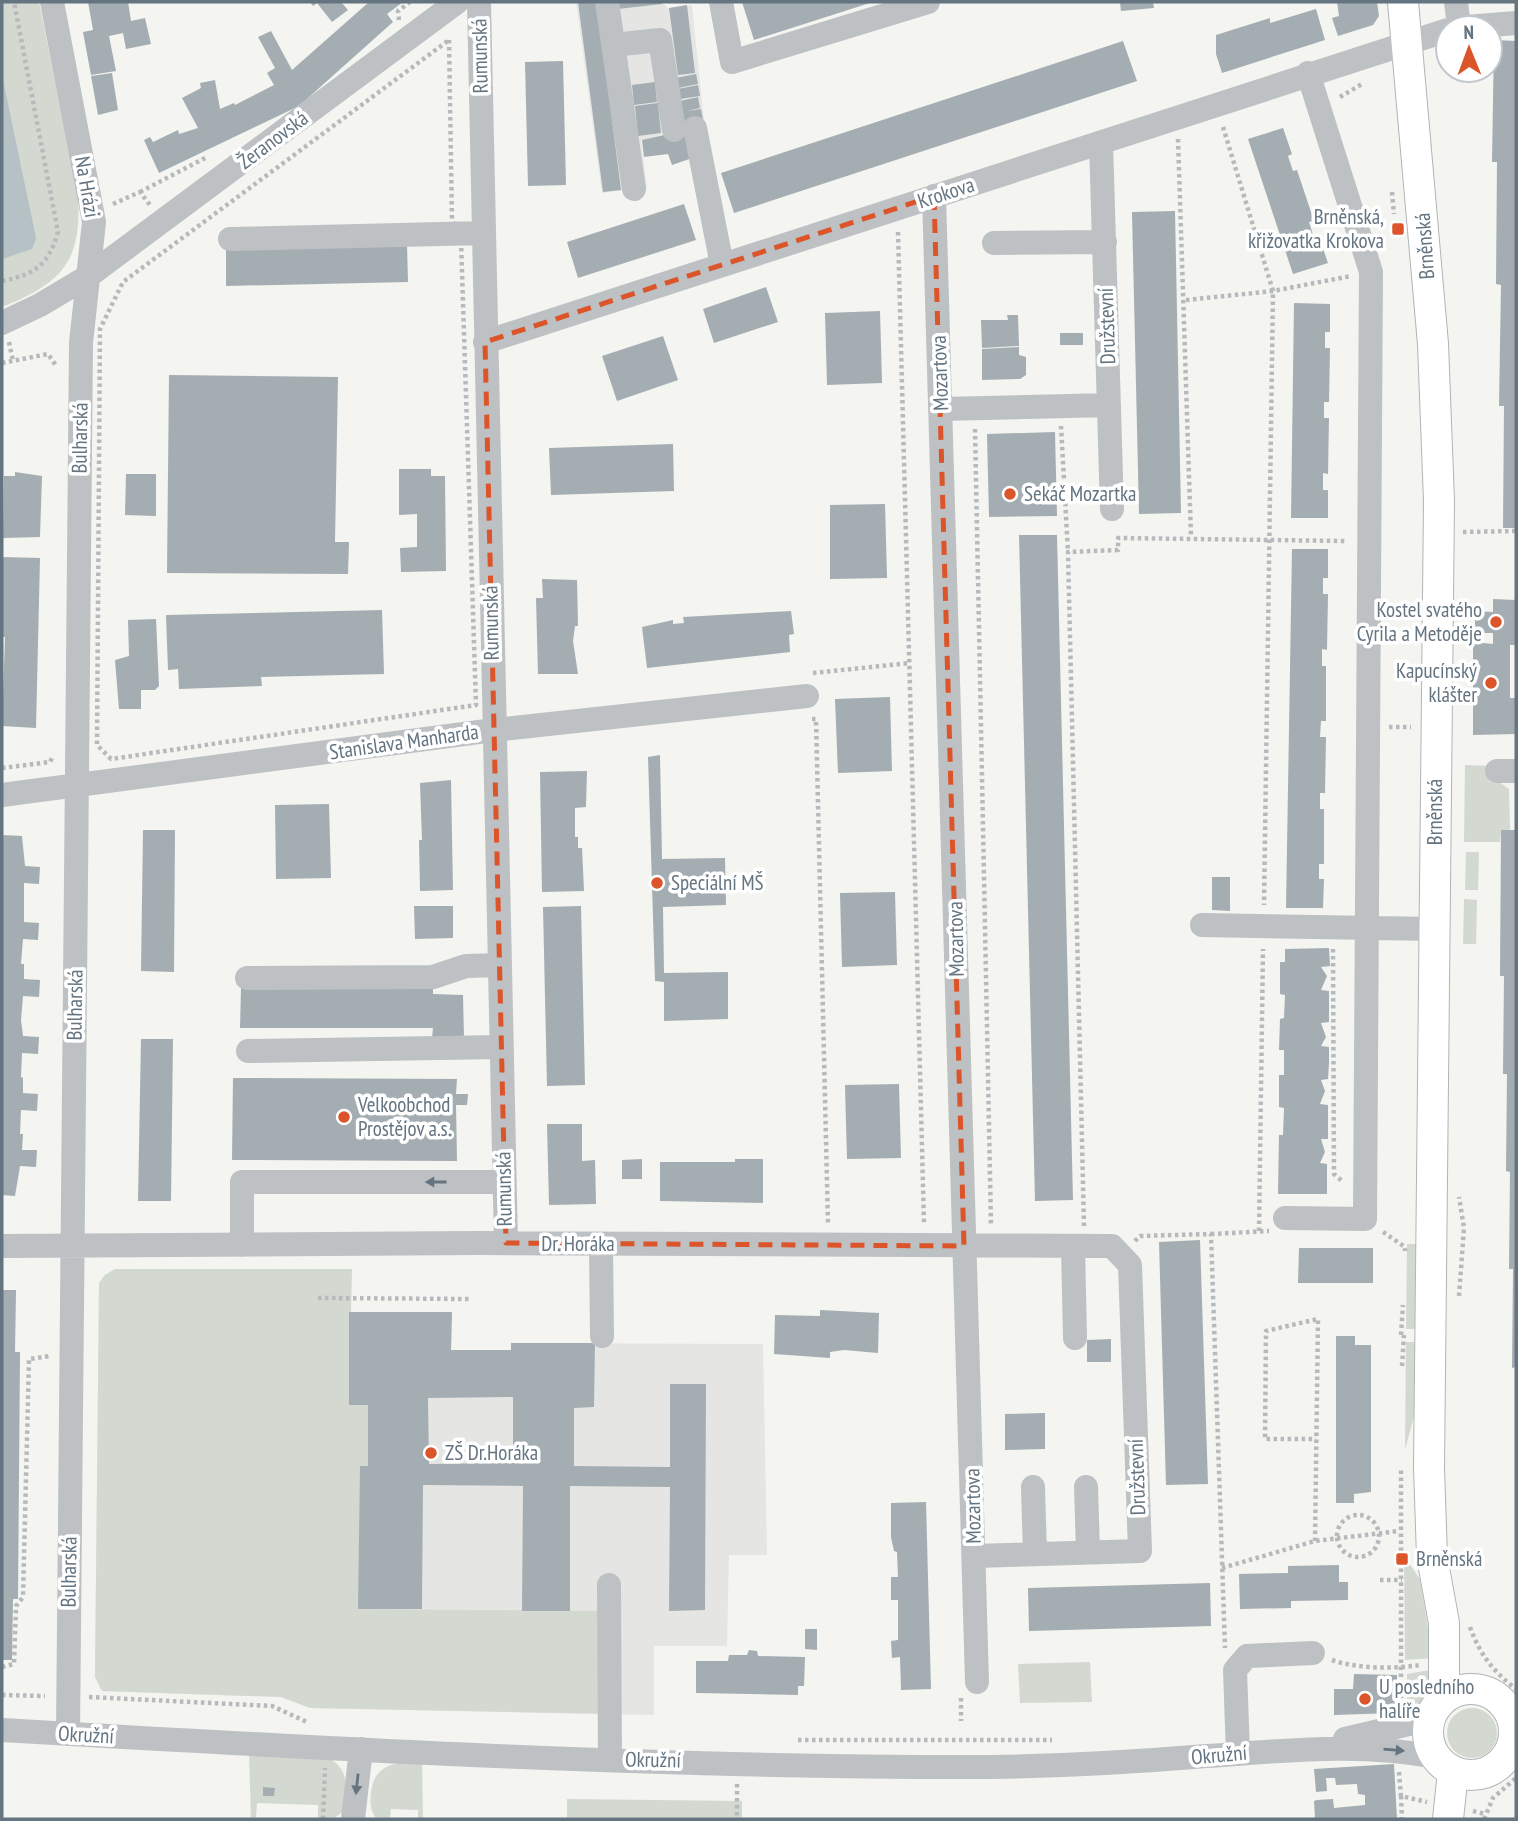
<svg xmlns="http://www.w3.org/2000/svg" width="1518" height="1821" viewBox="0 0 1518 1821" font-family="'PT Sans Narrow',sans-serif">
  <rect width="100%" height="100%" fill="#f4f4f0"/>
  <path fill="#e5e6e4" d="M 576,2 L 662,2 L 669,9 L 692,5 L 704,121 L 641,141 L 647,187 L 602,193 Z
    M 115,1269 L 352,1269 L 349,1312 L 452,1312 L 451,1350 L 511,1350 L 511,1343 L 763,1344 L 767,1555 L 729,1555 L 727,1646 L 654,1646 L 654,1715 L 310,1708 L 281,1697 L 102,1691 L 95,1677 L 99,1283 L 105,1275 Z"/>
  <path fill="#d3d9d0" d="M 2,2 L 39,2 L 78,196 C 82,262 62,283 2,307 Z
    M 1465,765 L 1490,766 L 1490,782 L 1499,782 L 1509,789 L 1510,830 L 1501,830 L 1500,842 L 1464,842 Z
    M 1466,852 L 1479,852 L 1478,890 L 1465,890 Z
    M 1464,899 L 1477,900 L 1476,944 L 1463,944 Z
    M 1407,1244 L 1416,1244 L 1415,1329 L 1406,1329 Z
    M 115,1269 L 352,1269 L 349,1404 L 368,1405 L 368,1466 L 360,1467 L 359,1609 L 609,1611 L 610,1714 L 310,1708 L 281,1697 L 102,1691 L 95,1677 L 99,1283 L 105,1275 Z
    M 1406,1342 L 1416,1342 L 1414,1416 L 1405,1450 Z
    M 1404,1556 L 1420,1579 L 1433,1658 L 1405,1660 Z
    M 1090,1662 L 1092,1702 L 1020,1703 L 1018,1664 Z
    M 1435,1669 C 1431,1691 1429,1702 1407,1711 L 1407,1674 Z
    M1447 1733a25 25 0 1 1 50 0a25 25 0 1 1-50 0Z
    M 249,1754 L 328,1758 C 351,1769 346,1790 344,1811 L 333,1819 L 318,1819 L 318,1805 L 257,1803 L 256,1817 L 251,1819 Z
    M 422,1760 L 423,1819 L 418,1819 L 418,1810 L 391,1809 L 390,1819 L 376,1818 C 370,1810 370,1802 371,1792 C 375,1762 398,1763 422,1760 Z
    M 567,1799 L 742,1801 L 742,1819 L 567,1819 Z"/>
  <path fill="#b6c1c6" d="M 2,75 L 36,238 L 32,249 L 2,259 Z"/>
  <path fill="#a4adb2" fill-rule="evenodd" d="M 88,2 L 128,2 L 131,21 L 145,18 L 151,44 L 126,49 L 123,33 L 109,36 L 116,71 L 91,75 L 83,32 L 93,30 Z
    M 310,2 L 341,2 L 348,10 L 332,22 L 317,3 L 313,6 Z
    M 369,2 L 403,2 L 387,14 L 393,22 L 299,106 L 159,173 L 144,140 L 150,137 L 153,142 L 178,130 L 179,134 L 198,128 L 182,98 L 201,88 L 200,83 L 215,80 L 220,109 L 234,103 L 235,105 L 274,85 L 267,73 L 275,68 L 258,37 L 271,31 L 292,70 Z
    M 578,2 L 597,2 L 621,190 L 603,192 Z
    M 617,2 L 662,2 L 662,4 L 618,9 Z
    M 742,2 L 873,2 L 754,40 Z
    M 1120,2 L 1153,2 L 1154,8 L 1121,11 Z
    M 1337,2 L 1377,2 L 1379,16 L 1373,25 L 1338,36 L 1332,18 L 1339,16 Z
    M 687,5 L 695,73 L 678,75 L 669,8 Z
    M 1316,9 L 1325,40 L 1222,73 L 1216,54 L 1216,35 L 1270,18 L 1270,23 Z
    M 1494,40 L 1516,41 L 1516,528 L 1503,528 L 1504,406 L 1499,406 L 1501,285 L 1496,284 L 1497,162 L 1492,162 Z
    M 1123,41 L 1137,81 L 734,213 L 721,173 Z
    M 563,61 L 566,185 L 528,186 L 525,62 Z
    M 112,73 L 118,110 L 98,115 L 91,76 Z
    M 696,74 L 698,84 L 678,88 L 676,78 Z
    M 655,82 L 657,102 L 634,105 L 632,85 Z
    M 698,85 L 700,96 L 680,99 L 678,89 Z
    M 698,97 L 700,108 L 687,111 L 701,109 L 703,120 L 684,123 L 680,101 Z
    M 658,103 L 661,133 L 638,136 L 635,106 Z
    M 1283,128 L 1292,154 L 1288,156 L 1293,171 L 1297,170 L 1314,221 L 1309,222 L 1314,238 L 1319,237 L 1328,263 L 1293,274 L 1248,139 Z
    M 686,130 L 695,157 L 672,165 L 668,154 L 644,157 L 642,140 Z
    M 684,204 L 696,240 L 578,278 L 567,242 Z
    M 1175,211 L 1181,513 L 1139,514 L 1132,212 Z
    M 407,244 L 408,282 L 226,286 L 226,248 Z
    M 766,287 L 778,322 L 714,343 L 703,309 Z
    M 1294,303 L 1330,304 L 1330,332 L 1325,332 L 1325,348 L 1330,348 L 1329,402 L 1324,402 L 1324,418 L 1329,418 L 1328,474 L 1323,473 L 1323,490 L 1328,490 L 1328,518 L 1291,518 Z
    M 880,311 L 882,383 L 827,385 L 825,313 Z
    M 1007,315 L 1018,315 L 1019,346 L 982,348 L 981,320 L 1008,320 Z
    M 1060,333 L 1083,333 L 1083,345 L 1060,345 Z
    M 663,336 L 678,380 L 617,401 L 602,356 Z
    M 1019,347 L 1019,355 L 1026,357 L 1026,375 L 1020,379 L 982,380 L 982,349 Z
    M 169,375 L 338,377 L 335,542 L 349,542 L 348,574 L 167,573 Z
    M 1055,432 L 1057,516 L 989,517 L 987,434 Z
    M 673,444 L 674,491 L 551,495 L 549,448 Z
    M 399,469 L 431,469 L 431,476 L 445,476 L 446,571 L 401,572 L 400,548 L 417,547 L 417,514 L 399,515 Z
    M 15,472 L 42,476 L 40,537 L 3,538 L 4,476 L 15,476 Z
    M 126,474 L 156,474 L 156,516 L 125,515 Z
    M 885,504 L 887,578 L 830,579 L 830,505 Z
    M 1019,535 L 1057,535 L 1073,1200 L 1035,1201 Z
    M 1292,549 L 1328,549 L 1328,578 L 1323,578 L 1323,594 L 1328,594 L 1327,650 L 1322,649 L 1322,666 L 1326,666 L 1326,721 L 1321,721 L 1320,737 L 1326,737 L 1325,793 L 1320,793 L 1320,809 L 1324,809 L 1324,864 L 1319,864 L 1319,879 L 1324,879 L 1323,908 L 1286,908 Z
    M 2,557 L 40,558 L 36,728 L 2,726 L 5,637 L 2,637 Z
    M 542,579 L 577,580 L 578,626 L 575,626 L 573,641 L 578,674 L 538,674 L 536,598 L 543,598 Z
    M 1493,599 L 1516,600 L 1516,645 L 1510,645 L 1510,698 L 1516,698 L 1516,734 L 1473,735 L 1473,642 L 1493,644 L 1493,633 L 1475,633 L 1475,611 L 1493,612 Z
    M 382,610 L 384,674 L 261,677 L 262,686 L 179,689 L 178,669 L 168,670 L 166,615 Z
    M 791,611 L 794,634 L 789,635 L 790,652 L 647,668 L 642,627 L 673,620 L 673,624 L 684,623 L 683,617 Z
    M 156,619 L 159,686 L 155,690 L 141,690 L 141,709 L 119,709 L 115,660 L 129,656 L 128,620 Z
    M 890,697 L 892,771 L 838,773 L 835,699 Z
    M 660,755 L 662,859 L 725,858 L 726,905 L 663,907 L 664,973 L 728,972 L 728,1019 L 664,1021 L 664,982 L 655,981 L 648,757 Z
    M 587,771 L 586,807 L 575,808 L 575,837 L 578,837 L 578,848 L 582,848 L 584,891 L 542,892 L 540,772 Z
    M 451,780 L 453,890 L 420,891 L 419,840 L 422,840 L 420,783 Z
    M 329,804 L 331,878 L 276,879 L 275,805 Z
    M 143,830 L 175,830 L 174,972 L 141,971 Z
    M 1501,830 L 1516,830 L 1516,1367 L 1512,1368 L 1513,1269 L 1509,1269 L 1510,1172 L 1506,1171 L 1507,1074 L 1503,1074 L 1504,976 L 1500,976 Z
    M 2,835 L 22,836 L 25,866 L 40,867 L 39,884 L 24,883 L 24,922 L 39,923 L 38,940 L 23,939 L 21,964 L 24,964 L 24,979 L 40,980 L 39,997 L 23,996 L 21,1020 L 23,1036 L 39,1037 L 38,1054 L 22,1053 L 21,1077 L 23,1078 L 23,1093 L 38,1094 L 37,1111 L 21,1110 L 20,1134 L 23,1134 L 22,1150 L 37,1150 L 36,1167 L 20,1166 L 15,1196 L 2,1195 Z
    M 1212,877 L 1230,877 L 1230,911 L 1212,910 Z
    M 895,892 L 897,965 L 842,967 L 840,893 Z
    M 414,906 L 453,906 L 453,938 L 415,939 Z
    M 581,906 L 585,1085 L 547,1086 L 543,907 Z
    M 1329,948 L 1330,966 L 1321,967 L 1327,976 L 1321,990 L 1329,991 L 1329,1022 L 1321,1023 L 1326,1037 L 1321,1046 L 1329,1047 L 1329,1063 L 1328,1079 L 1321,1080 L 1325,1091 L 1320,1104 L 1328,1105 L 1328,1139 L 1321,1139 L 1325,1152 L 1320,1163 L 1327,1164 L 1327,1194 L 1278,1194 L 1279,1135 L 1283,1135 L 1284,1108 L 1279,1107 L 1279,1075 L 1284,1075 L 1284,1050 L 1279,1050 L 1280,1019 L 1284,1018 L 1285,995 L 1280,994 L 1280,962 L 1285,962 L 1285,949 Z
    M 241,988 L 433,988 L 433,994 L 463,995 L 464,1038 L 432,1038 L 433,1028 L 240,1028 Z
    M 141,1039 L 173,1039 L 171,1201 L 138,1201 Z
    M 233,1078 L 457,1079 L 456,1094 L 468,1094 L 467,1105 L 456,1105 L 457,1161 L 232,1160 Z
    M 899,1084 L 901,1158 L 847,1159 L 845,1085 Z
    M 547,1124 L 582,1124 L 582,1161 L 595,1160 L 596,1204 L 549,1205 Z
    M 642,1159 L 642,1179 L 622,1179 L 622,1160 Z
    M 735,1159 L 763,1159 L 763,1203 L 660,1201 L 660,1162 L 735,1162 Z
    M 1200,1240 L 1208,1484 L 1166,1485 L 1159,1242 Z
    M 1299,1248 L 1373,1248 L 1373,1283 L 1298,1283 Z
    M 2,1290 L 16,1290 L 15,1352 L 20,1352 L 18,1599 L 13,1599 L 12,1660 L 2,1660 Z
    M 820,1310 L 879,1313 L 878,1353 L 844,1350 L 830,1352 L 830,1358 L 774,1354 L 775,1315 L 820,1316 Z
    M 349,1312 L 452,1312 L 451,1350 L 511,1350 L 511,1343 L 595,1343 L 594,1407 L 574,1408 L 574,1466 L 670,1467 L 670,1384 L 706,1384 L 705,1610 L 669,1611 L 670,1487 L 570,1486 L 570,1611 L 522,1611 L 523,1486 L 423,1485 L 422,1609 L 358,1609 L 360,1466 L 368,1466 L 368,1405 L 349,1405 ZM 513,1397 L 513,1463 L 429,1464 L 428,1398 Z
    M 1336,1336 L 1355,1336 L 1355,1345 L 1371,1345 L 1371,1492 L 1354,1494 L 1354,1503 L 1336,1503 Z
    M 1111,1339 L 1111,1362 L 1087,1362 L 1087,1340 Z
    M 1045,1413 L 1045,1449 L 1005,1450 L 1005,1414 Z
    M 926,1502 L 931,1689 L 901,1690 L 900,1657 L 892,1658 L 891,1641 L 898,1640 L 898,1600 L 891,1600 L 891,1577 L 898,1577 L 897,1552 L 894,1551 L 891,1537 L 891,1503 Z
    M 1339,1565 L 1339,1582 L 1348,1582 L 1348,1600 L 1291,1601 L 1291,1608 L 1240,1609 L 1239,1574 L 1288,1573 L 1288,1566 Z
    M 1210,1583 L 1211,1626 L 1029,1631 L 1028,1588 Z
    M 805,1629 L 817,1629 L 817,1650 L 805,1649 Z
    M 749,1650 L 757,1651 L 758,1656 L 805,1657 L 804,1686 L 798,1686 L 798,1695 L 696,1693 L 696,1661 L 728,1661 L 729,1655 L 747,1655 Z
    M 1354,1674 L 1397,1675 L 1397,1709 L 1392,1713 L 1334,1715 L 1334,1689 L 1353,1689 Z
    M 1394,1764 L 1397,1819 L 1315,1819 L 1314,1801 L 1317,1800 L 1333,1799 L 1334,1808 L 1365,1805 L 1365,1795 L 1358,1794 L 1357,1784 L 1336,1785 L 1335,1778 L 1326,1778 L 1327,1791 L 1316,1792 L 1314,1769 Z
    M 263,1787 L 275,1788 L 274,1796 L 263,1796 Z"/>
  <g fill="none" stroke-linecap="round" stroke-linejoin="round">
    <defs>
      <path id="major" d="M 1403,2 L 1433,344 L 1439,501 L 1429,1468 L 1432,1557 L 1444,1623 L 1444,1698
        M1428 1732a43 43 0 1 1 86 0a43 43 0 1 1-86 0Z
        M 1448,1819 L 1453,1772"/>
    </defs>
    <use href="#major" stroke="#b0b5b8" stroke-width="32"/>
    <path stroke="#b7babc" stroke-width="4.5" stroke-dasharray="3.5 3.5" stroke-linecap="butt" d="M 399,20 L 398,11 L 410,2
      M 449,40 L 452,220 L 461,240 L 476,705 L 111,759 L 97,745 L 100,329 L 123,282 Z
      M 1340,97 L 1362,84
      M 1223,127 L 1273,291 L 1264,905
      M 1178,139 L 1191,537
      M 140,192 L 207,157
      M 1392,192 L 1394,214
      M 113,204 L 140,192 L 150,205
      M 898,232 L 924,1224
      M 2,281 C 35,274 48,266 58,232 L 14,2
      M 1186,300 L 1273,291 L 1351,276
      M 9,342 L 13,361
      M 2,363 L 48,354 L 57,367
      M 1061,426 L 1068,552
      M 975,429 L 991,1225
      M 1463,532 L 1516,531
      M 813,673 L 910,663
      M 812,719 L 816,719 L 828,1224
      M 1389,727 L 1411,727
      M 2,768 L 50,762 L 53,756
      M 1333,949 L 1334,1174 L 1342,1181
      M 1084,1226 L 1068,552 L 1118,550 L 1118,538 L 1346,541
      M 1259,1231 L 1263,949
      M 1383,1232 L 1405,1247 L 1405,1251
      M 1211,1234 L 1269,1231
      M 1135,1241 L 1140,1236 L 1211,1234 L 1225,1648
      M 1459,1296 L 1464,1228 L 1459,1197
      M 318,1298 L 470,1299
      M 1401,1335 L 1403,1305
      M 1402,1366 L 1404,1335
      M1337 1536a21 21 0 1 1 42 0a21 21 0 1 1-42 0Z
      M 1315,1541 L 1318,1319 L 1266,1331 L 1265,1439 L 1316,1439
      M 1222,1568 L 1315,1541 L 1399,1531
      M 1380,1580 L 1402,1580
      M 1470,1627 C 1480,1655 1493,1671 1516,1689
      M 1332,1660 C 1358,1669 1393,1669 1420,1665
      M 2,1667 L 14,1664 L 16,1606 L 23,1597 L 29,1359 L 50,1356
      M 2,1695 L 45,1696
      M 89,1697 L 272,1706 L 307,1722
      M 961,1698 L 961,1721
      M 1401,1705 L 1401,1469
      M 798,1740 L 1052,1740
      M 1399,1772 L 1401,1796 L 1427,1802
      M 737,1784 L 737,1819
      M 1401,1796 L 1402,1819
      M 1473,1811 L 1485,1814
      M 323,1819 L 325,1768
      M 1484,1819 L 1493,1798 L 1516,1778"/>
    <path stroke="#bdc1c4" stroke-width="24" d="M 52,2 L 94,222 L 81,343 L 68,1734
      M 479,2 L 506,1243
      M 607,2 L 634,189
      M 721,2 L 732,62 L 928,2
      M 1456,2 L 1459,27
      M 1454,28 L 1516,23
      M 613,45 L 660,40 L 674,130
      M 695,128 L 722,265
      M 1101,143 L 1112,509
      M 934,196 L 977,1682
      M 230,239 L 483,233
      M 994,243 L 1105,242
      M 2,323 L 40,305 L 87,277 L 457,2
      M 485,342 L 1448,30
      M 941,409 L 1109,405
      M 1497,771 L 1516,771
      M 2,795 L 494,730 L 807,696
      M 1202,925 L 1435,929
      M 247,978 L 433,977 L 466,966 L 499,965
      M 248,1051 L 501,1047
      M 1285,1218 L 1365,1219 L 1371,272 L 1308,73
      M 601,1244 L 602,1336
      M 242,1245 L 242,1182 L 504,1182
      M 2,1246 L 479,1243 L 1112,1246 L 1130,1265 L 1140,1551 L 974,1556
      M 1073,1246 L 1075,1338
      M 1033,1487 L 1035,1554
      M 1086,1487 L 1088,1552
      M 609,1585 L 610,1759
      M 1509,1711 L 1516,1712
      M 2,1730 C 330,1749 660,1768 990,1767 C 1062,1766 1134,1762 1206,1756 C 1283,1751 1359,1742 1436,1757
      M 1345,1739 L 1430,1719
      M 1511,1749 L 1516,1747
      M 1238,1754 L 1235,1670 L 1247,1656 L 1313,1653
      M 353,1819 L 361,1749"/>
    <use href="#major" stroke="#fff" stroke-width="30"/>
  </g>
  <defs><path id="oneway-solid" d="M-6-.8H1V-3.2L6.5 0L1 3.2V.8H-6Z" transform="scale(1.75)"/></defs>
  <g fill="#647481">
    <use href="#oneway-solid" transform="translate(436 1182) rotate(-180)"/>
    <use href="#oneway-solid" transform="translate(1394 1750) rotate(5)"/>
    <use href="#oneway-solid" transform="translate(357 1784) rotate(96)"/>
  </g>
  <path fill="none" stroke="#dc5429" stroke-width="5" stroke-dasharray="14 9" stroke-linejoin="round" d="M 934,196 L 964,1246 L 506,1243 L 485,342 Z"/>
  <g fill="#dc5429" stroke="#fff" stroke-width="2.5">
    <rect x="1391" y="222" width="14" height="14" rx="3.5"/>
    <circle cx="1010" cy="494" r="7"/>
    <circle cx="1496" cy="622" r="7"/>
    <circle cx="1491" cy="683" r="7"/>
    <circle cx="657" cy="883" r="7"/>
    <circle cx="344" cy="1117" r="7"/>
    <circle cx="431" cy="1453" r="7"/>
    <rect x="1395" y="1552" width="14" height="14" rx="3.5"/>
    <circle cx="1365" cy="1699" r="7"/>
  </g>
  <g text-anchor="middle" stroke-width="7" stroke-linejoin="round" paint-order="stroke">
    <g font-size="21" fill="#647481" stroke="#fff">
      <text transform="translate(480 56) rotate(-91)" y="7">Rumunská</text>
      <text transform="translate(273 140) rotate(-37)" y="7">Žeranovská</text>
      <text transform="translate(87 187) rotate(80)" y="7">Na Hrázi</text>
      <text transform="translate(946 193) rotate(-18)" y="7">Krokova</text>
      <text transform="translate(1425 246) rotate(-94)" y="7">Brněnská</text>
      <text transform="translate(1107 326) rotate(-92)" y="7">Družstevní</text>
      <text transform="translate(940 373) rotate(-92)" y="7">Mozartova</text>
      <text transform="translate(80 438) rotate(-89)" y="7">Bulharská</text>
      <text transform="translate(491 623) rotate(-91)" y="7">Rumunská</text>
      <text transform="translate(404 742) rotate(-8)" y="7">Stanislava Manharda</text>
      <text transform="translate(1435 812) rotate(-90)" y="7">Brněnská</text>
      <text transform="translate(956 939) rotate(-91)" y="7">Mozartova</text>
      <text transform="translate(75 1005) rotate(-89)" y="7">Bulharská</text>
      <text transform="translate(504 1189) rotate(-91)" y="7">Rumunská</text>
      <text x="578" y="1251">Dr. Horáka</text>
      <text transform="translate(1137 1477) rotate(-92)" y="7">Družstevní</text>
      <text transform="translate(973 1506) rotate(-91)" y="7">Mozartova</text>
      <text transform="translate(69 1572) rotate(-89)" y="7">Bulharská</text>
      <text transform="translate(86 1735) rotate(3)" y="7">Okružní</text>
      <text transform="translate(1219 1755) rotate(-5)" y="7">Okružní</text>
      <text transform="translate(653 1760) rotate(1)" y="7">Okružní</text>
    </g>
    <g font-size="21" fill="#647481" stroke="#fff" text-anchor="start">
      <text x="1384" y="224" text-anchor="end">Brněnská,<tspan x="1384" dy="24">křižovatka Krokova</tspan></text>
      <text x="1024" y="501">Sekáč Mozartka</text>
      <text x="1482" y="617" text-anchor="end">Kostel svatého<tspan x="1482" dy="24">Cyrila a Metoděje</tspan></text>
      <text x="1477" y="678" text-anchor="end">Kapucínský<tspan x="1477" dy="24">klášter</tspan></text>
      <text x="671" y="890">Speciální MŠ</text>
      <text x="358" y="1112">Velkoobchod<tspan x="358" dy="24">Prostějov a.s.</tspan></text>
      <text x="445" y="1460">ZŠ Dr.Horáka</text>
      <text x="1416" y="1566">Brněnská</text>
      <text x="1379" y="1694">U posledního<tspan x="1379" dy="24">halíře</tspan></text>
    </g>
  </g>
  <rect width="1518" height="1821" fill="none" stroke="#647481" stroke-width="7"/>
  <g transform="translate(1469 49) rotate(359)"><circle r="33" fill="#ffffff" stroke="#c1c7cd" stroke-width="2"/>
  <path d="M0-5L12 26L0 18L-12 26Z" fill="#dc5429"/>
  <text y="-10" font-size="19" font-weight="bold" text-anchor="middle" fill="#647481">N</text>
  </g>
</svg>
